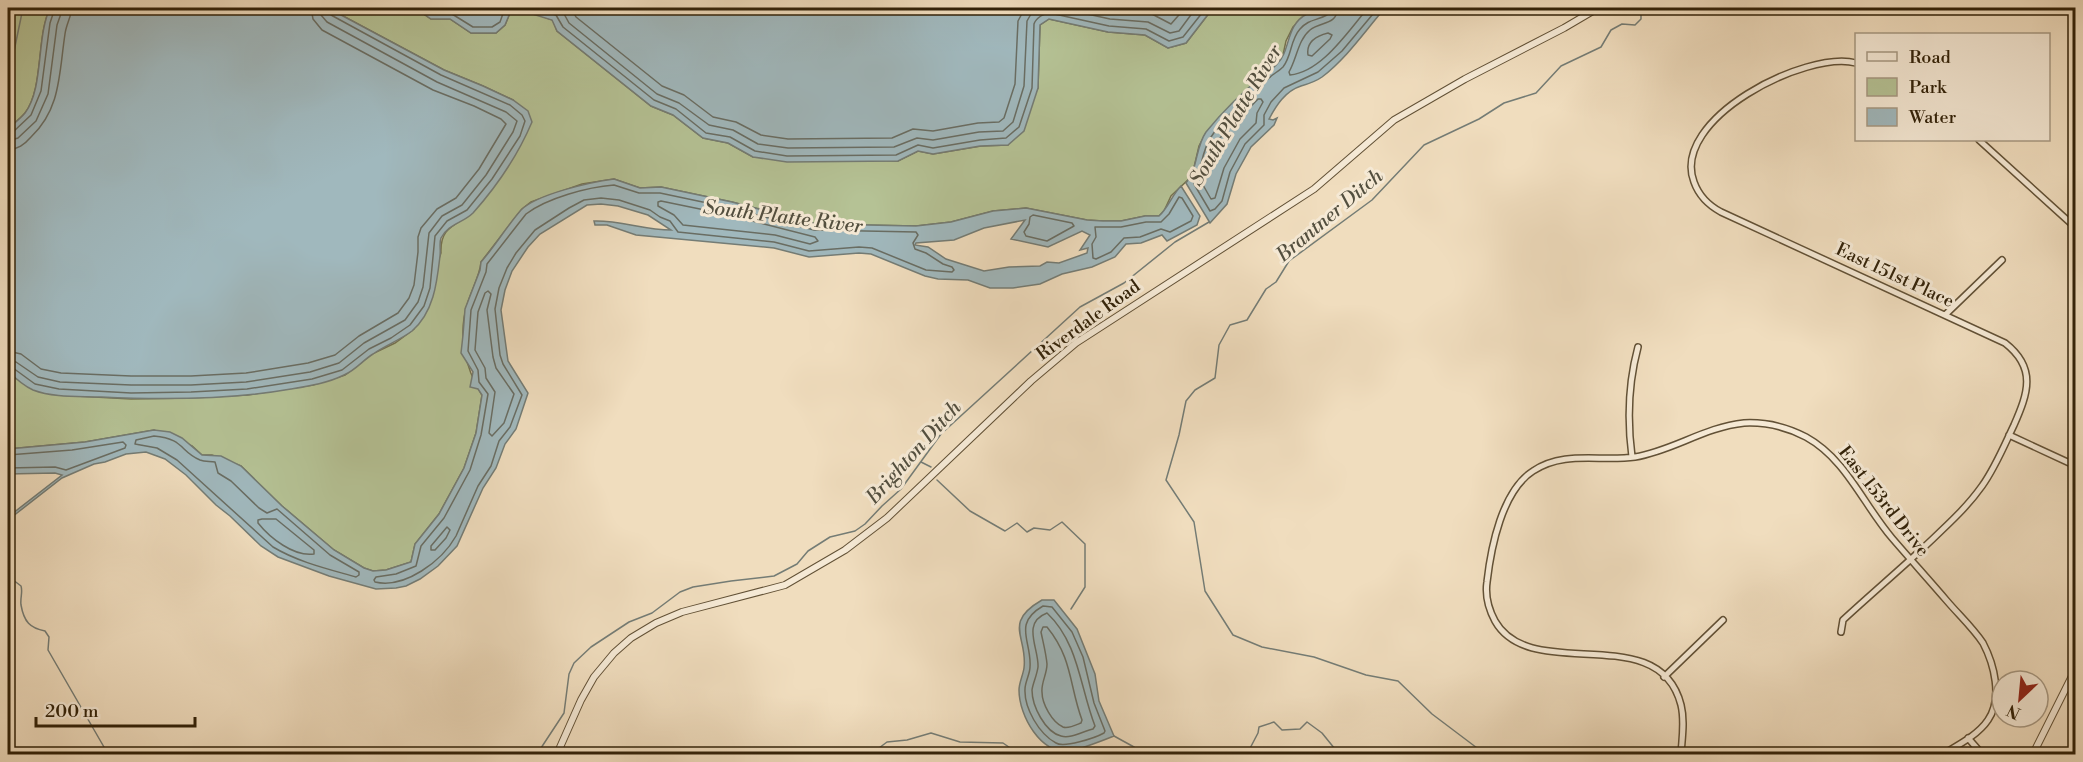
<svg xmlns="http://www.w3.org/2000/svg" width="2083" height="762" viewBox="0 0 2083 762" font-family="'Libre Bodoni',serif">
  <rect width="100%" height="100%" fill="#f0ddbe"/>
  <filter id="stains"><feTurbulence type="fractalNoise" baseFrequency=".00333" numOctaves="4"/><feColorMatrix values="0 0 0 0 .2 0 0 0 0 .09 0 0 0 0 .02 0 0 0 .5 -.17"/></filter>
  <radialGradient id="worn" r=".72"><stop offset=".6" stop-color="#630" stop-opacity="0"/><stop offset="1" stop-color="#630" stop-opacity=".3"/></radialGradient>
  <path fill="#b5c295" stroke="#74724f" stroke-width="1.5" d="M 8,8 L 50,8 C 36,38 44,88 25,113 C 20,119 13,124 8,129 Z
    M 328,8 L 415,8 L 431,19 L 450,19 L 471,33 L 496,33 L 505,25 L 512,8 C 523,8 541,16 553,20 L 557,31 L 651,106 L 673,115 L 703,138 L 728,143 L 753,157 L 898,161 L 918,151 L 933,154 L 981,146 L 1008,145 L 1038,88 L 1040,25 L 1049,19 L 1108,32 L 1145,35 L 1168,48 L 1186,43 L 1213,8 L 1329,8 L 1320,12 L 1307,14 L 1293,27 L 1286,41 L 1283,55 L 1277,64 L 1238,99 L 1206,133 L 1199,146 L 1192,176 L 1171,196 L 1164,211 L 1159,216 L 1145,216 L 1121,221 L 1103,221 L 1087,220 L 1026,208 L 993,211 L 951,222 L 916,226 L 816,224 L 732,202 L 661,187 L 640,188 L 614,179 L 582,184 L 531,202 L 522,209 L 481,262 C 480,275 472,289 468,302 C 457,334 465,368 482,395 L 476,433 L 464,468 L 439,514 L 415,544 L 411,562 L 386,570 L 373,571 L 364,568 L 334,550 L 282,506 L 241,466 L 212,455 L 202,455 L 192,446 L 154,430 L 85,442 L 8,449 L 8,371 L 15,378 L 58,395 L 131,399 L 191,398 L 248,395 L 313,385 L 345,375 L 372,354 L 395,343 L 414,329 L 441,253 C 440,230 451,227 468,216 L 513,100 L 483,86 L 444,70 Z"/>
  <path fill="#a0b8bd" stroke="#747c75" stroke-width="1.5" fill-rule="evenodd" d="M 50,8 L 328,8 L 444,70 L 483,86 L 513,100 L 528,111 L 532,122 C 518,155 497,186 473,213 C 463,223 448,224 441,238 C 439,243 441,250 440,256 C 437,282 434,312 412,331 C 400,340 386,345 373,354 C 363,360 356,370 344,375 C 328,383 309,386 291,389 C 229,400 164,400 101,397 C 79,396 54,398 33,390 C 24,386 15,378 8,371 L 8,129 C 13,124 20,119 25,113 C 44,88 36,38 50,8 Z
    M 415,8 L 512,8 L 505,25 L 496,33 L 471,33 L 450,19 L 431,19 Z
    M 519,8 L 1213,8 L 1186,43 L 1168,48 L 1145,35 L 1108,32 L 1049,19 L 1040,25 L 1038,88 L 1024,131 L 1008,145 L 980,146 L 933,154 L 918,151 L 898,161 L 787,162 L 753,157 L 728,143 L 703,138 L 673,115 L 651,106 L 557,31 L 552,20 L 526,12 Z
    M 1329,8 L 1385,8 C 1365,31 1347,58 1322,77 C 1315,82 1308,84 1301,86 C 1285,91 1276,106 1269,119 L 1273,120 L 1277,118 L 1274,125 L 1251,147 L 1236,174 L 1227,204 L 1210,223 L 1186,183 C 1198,169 1195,148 1206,132 C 1222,112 1246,89 1266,73 C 1269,70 1274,68 1277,64 C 1291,51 1285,25 1307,14 C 1314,11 1322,11 1329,8 Z
    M 614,179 L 640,188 L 661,187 L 732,202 L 816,224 L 916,226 L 951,222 L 993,211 L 1026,208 L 1087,220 L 1103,221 L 1121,221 L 1145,216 L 1159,216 C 1168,208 1172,195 1181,186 L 1200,216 L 1197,225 L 1167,241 L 1162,235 L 1141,243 L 1126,244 L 1115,257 L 1092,267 L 1062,274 L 1040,284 L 1013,288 L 990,288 L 968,280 L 938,279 L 925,276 L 871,254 L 859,253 L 809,257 L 774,248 L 636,235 L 607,225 L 595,225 L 594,221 C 619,220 645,230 671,230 L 648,215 L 618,206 L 601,204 L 587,205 L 540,234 L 528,247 L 512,271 L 505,290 L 501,310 L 508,361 L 528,393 L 516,429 L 505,444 L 496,468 L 483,488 L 457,546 L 438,566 L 420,579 L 406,586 L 396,588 L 376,589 L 329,576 L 278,557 L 261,546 L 230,516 L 216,505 L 186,475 L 165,459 L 146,452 L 126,454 L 105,462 L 94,464 L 62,478 L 8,520 L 8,517 L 62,475 L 55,473 L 8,474 L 8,449 L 85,442 L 154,430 L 170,432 L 182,438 L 202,455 L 221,456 L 241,466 L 282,506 L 334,550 L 364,568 L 373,571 L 386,570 L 411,562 L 415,544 L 439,514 L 464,468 L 476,433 L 482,395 L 478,389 L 470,387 L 473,372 L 461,353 L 463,335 L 465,309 L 480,270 L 481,262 C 495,246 507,226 521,210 C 537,194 591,182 614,179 ZM 1025,220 L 1011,239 L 1048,247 L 1082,231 L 1090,235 L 1080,250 L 1088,248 L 1087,253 L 1059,263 L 1047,262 L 1040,266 L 1009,267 L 984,271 L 946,259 L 928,247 L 915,245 L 916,243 L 954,240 L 984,228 Z
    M 1042,600 L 1054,600 L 1077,629 L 1095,674 L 1099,701 L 1114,736 C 1104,740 1080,749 1070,751 C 1041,755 1019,716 1019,690 C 1019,683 1023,675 1024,668 C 1028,637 1002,623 1042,600 Z"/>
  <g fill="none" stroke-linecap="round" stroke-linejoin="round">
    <path stroke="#696d63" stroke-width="1.5" d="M 426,8 L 433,13 L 452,14 L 473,27 L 492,27 L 500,22 L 505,8
      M 532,8 L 556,15 L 563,27 L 654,100 L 676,109 L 706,133 L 730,137 L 755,151 L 787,156 L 896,155 L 918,145 L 933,148 L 980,140 L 1006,138 L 1019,127 L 1032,88 L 1034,24 C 1036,18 1044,13 1050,13 L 1109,26 L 1146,29 L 1169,41 L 1183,37 L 1206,8
      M 557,8 L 563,12 L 569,23 L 657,94 L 679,103 L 709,125 L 733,130 L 758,144 L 788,148 L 894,147 L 917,138 L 933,140 L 979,132 L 1003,131 L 1013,122 L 1024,86 L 1027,21 L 1031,14 L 1041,8
      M 571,8 L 576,17 L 662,86 L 684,95 L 713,117 L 736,122 L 761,135 L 788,139 L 892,138 L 913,129 L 933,131 L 978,123 L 999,122 L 1004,118 L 1015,84 L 1018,21 L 1025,8
      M 1060,8 L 1110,19 L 1148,22 L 1170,33 L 1179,31 L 1196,8
      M 1101,8 L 1150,13 L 1171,24 L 1185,8
      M 1330,8 L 1327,15 C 1316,21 1309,19 1300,29 C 1290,40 1292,56 1283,67 C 1279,71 1273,74 1269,78 C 1251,94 1223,118 1211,137 C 1201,152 1202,170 1194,184 L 1210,211 L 1215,209 L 1222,201 L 1230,172 L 1245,144 L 1264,125 L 1264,115 L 1271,102 L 1284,88 L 1318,72 L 1342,51 L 1378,8
      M 1338,8 C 1336,26 1321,21 1310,30 C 1298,40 1297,58 1289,72 L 1290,75 C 1322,72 1348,31 1368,8
      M 1328,33 L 1332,35 L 1330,39 L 1312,56 L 1308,55 C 1306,42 1316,36 1328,33 Z
      M 1258,99 L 1261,99 L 1263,102 L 1257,113 L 1256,123 L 1240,139 L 1224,168 L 1215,198 L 1211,199 L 1203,185 L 1211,151 L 1217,141 Z
      M 8,133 L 13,132 L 31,115 L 41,91 L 50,23 L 55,8
      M 8,141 L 18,138 L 36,121 L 48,94 L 57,25 L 63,8
      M 8,150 C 18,149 24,145 31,137 C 61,109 59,73 65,34 C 66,25 71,17 72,8
      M 614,185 L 639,193 L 660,193 L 731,208 L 814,230 L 916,232 L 918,235 L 913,243 L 915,249 L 926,253 L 943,264 L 952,267 L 954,270 L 952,272 L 926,270 L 872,248 L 859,247 L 809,251 L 774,242 L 678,232 L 670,221 L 660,217 L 650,210 L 619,200 L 601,198 L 584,200 L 569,208 L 535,230 L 516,253 L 507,268 L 499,288 L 495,309 L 500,355 L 503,364 L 522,395 L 510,427 L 499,441 L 491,466 L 478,486 L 456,536 C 442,561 405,589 375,582 L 374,580 L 376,577 L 396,574 L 416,566 L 421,546 L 444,518 L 470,470 L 481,435 L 488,394 L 479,382 L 478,370 L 468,351 L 471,310 L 486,272 L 487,264 L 526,214 C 547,198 588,187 614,185 Z
      M 1179,197 L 1182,198 L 1193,216 L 1191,221 L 1170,232 L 1161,229 L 1140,237 L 1124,238 L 1111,252 L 1096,259 L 1093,258 L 1092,244 L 1096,237 L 1095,227 L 1121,227 L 1146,222 L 1161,222 L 1169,214 Z
      M 661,201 L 729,215 L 815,237 L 818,241 L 810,244 L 775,235 L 683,225 L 674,215 L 658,206 L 658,202 Z
      M 1033,215 L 1072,223 L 1074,226 L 1047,241 L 1026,236 L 1024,232 L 1029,224 L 1030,217 Z
      M 488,291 L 491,294 L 487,310 L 493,357 L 496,368 L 514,394 L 504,423 L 492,436 L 489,433 L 495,392 L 486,378 L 485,368 L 475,350 L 478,312 L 485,293 Z
      M 8,351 L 21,354 L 41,369 L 61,373 L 131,376 L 191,376 L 246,373 L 308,363 L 335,355 L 359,336 L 398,313 L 409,298 L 414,285 L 418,252 L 418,237 L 421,228 L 437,209 L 456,198 L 479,169 L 506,124 L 501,119 L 474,106 L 433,90 L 322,30 L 313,19 L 311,8
      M 8,360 L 16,362 L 38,377 L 60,382 L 131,385 L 191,385 L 246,382 L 310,372 L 339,363 L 364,343 L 405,320 L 418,302 L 423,287 L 429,233 L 442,216 L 462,205 L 486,175 L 513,132 L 517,121 L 506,112 L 437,82 L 327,22 L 321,15 L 320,8
      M 8,367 L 13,368 L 35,384 L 59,389 L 131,393 L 191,392 L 247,389 L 312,379 L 342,370 L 369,349 L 391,338 L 410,325 L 424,306 L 430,288 L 435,236 L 447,221 L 467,210 L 492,179 L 520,136 L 525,121 L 522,115 L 510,105 L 441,75 L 331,15 L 327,8
      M 154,436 C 185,439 179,451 200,460 C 205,462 210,461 215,462 L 218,473 L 231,481 L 259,508 L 267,513 L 277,509 L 330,555 L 359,572 L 359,575 L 356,577 C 328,569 298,562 273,547 L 177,460 L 157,448 L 135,444 L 136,440 Z
      M 8,455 L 72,450 L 123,442 L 126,445 L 125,448 L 66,470 L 55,467 L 8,468
      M 262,519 L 276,519 L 314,550 L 314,554 C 294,557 270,538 258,523 L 258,520 Z
      M 447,527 L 450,530 L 446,538 L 435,550 L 431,550 L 431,546 Z
      M 1043,606 L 1052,607 L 1072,632 L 1083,657 L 1094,703 L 1105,731 L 1104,733 C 1095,738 1064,748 1056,743 C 1039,734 1024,708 1025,689 C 1025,682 1030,674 1030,667 C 1032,641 1012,624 1043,606 Z
      M 1047,613 C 1079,643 1080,688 1095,726 L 1093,729 C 1083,731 1071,739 1061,736 C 1045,732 1032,706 1032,690 C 1033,683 1037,675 1038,667 C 1039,648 1021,623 1047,613 Z
      M 1043,627 L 1047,627 C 1073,659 1069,685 1082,720 L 1081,723 C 1076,725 1068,729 1063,727 C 1052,722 1042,704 1042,692 C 1041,683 1047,674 1047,664 C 1046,653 1043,642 1041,632 Z"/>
    <path stroke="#747c75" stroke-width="1.5" d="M 8,80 L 23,8
      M 921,462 L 931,467
      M 937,480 L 970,511 L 1005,531 L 1017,523 L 1027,532 L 1034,528 L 1050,530 L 1062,522 L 1085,544 L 1085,587 L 1071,609
      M 8,576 L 21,586 C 23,592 20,598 21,605 C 24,622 30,628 45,631 L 49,637 L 48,650 L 108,754
      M 1114,736 L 1134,747 L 1141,754
      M 540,754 L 541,748 L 564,713 L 569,674 L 574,663 L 591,647 L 629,622 L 652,613 L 680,592 L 693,587 L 731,581 L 774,576 L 797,564 L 808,551 L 830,537 L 855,531 L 865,524 L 882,506 L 901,489 L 941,434 L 1080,307 L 1124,283 L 1175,242 L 1209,222
      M 871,754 L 887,742 L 907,740 L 931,733 L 960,742 L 1003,743 L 1019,754
      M 1247,754 L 1258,733 L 1259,727 L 1274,722 L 1282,730 L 1300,729 L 1307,722 L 1322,733 L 1339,754
      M 1485,754 L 1432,714 L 1398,681 L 1366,675 L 1314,657 L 1262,647 L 1233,635 L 1205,591 L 1194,522 L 1166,480 L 1179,435 L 1186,401 L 1195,390 L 1215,378 L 1219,345 L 1230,325 L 1247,320 L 1266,289 L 1276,282 L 1289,261 L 1372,200 L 1424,145 L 1479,119 L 1504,103 L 1536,93 L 1561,66 L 1601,47 L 1611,30 L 1622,24 L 1635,25 L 1641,19 L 1641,8"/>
    <defs>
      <path id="minor" d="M 1979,140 L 2076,228
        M 1945,315 L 2002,260
        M 2009,435 L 2076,466
        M 1632,457 C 1627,419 1628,384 1638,347
        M 1841,632 L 1843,620 C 1869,596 1896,573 1922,549 C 1943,529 1965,510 1982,486 C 1995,468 2004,446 2014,425 C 2028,393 2037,368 2005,343 L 1721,212 C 1708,205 1699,196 1694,182 C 1670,119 1806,50 1856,63
        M 1664,677 L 1723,620
        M 1968,738 L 1982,754
        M 1681,754 C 1682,738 1685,721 1681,705 C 1659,618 1531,685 1495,621 C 1488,608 1485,596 1487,582 C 1491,547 1502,491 1533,471 C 1564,450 1600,462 1635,457 C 1672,451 1705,427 1744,423 C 1765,422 1787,427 1806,437 C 1846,459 1863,504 1892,538 C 1910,559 1929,580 1947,601 C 1959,615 1973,628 1983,643 C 1994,664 2003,698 1988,720 C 1978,735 1958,745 1943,754"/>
      <path id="tertiary" d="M 557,754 L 581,700 L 594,677 L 614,653 L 631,638 L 656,623 L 682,612 L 785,585 L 845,550 L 887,518 L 1031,381 L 1076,343 L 1314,189 L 1394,120 L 1465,79 L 1564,28 L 1598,8
        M 2033,754 L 2076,668"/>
    </defs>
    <use href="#minor" stroke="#625136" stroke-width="8"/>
    <use href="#tertiary" stroke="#625136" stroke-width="8"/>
    <use href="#minor" stroke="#f5e9d5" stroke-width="5"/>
    <use href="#tertiary" stroke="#f5e9d5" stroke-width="6"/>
  </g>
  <g text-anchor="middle" stroke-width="6" stroke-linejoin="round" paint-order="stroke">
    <g font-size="18" fill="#322209" stroke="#f5e9d5">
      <text transform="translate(1895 275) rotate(25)" y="6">East 151st Place</text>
      <text transform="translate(1088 320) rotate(-36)" y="6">Riverdale Road</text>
      <text transform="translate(1884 501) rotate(52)" y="6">East 153rd Drive</text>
    </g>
    <g font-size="20" font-style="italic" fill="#534f3f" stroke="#f5e9d5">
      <text transform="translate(1235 115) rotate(-59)" y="7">South Platte River</text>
      <text transform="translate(1329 215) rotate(-40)" y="7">Brantner Ditch</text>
      <text transform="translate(783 216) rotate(7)" y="7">South Platte River</text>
      <text transform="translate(913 452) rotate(-48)" y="7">Brighton Ditch</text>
    </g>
  </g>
  <rect width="2083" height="762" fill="none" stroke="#f0ddbe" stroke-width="30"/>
  <rect x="9" y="9" width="2065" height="744" fill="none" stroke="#322209" stroke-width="3"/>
  <rect x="15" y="15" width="2053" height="732" fill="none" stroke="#322209" stroke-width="1.5"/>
  <rect x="1855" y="33" width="195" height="108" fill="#f5e9d5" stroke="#a79983" stroke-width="1.5"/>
  <rect x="1867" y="52" width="30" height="9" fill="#f5e9d5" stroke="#a79983" stroke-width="1.5"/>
  <text x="1909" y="63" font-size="18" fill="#322209">Road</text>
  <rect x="1867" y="78" width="30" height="18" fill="#b5c295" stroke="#a79983" stroke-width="1.5"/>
  <text x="1909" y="93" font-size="18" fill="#322209">Park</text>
  <rect x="1867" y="108" width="30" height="18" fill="#a0b8bd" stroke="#a79983" stroke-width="1.5"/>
  <text x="1909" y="123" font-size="18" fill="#322209">Water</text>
  <g transform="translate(2020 699) rotate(206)"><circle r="28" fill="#f5e9d5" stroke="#a79983" stroke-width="1.5"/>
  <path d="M0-4.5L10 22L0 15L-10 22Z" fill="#8f2418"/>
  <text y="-9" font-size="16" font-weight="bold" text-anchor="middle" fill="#322209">N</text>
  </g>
  <path d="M36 717v9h159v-9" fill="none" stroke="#322209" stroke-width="3"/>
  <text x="45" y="717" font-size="18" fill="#322209" stroke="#f5e9d5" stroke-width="4.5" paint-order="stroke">200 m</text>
  <rect width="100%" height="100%" filter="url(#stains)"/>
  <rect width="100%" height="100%" fill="url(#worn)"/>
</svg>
